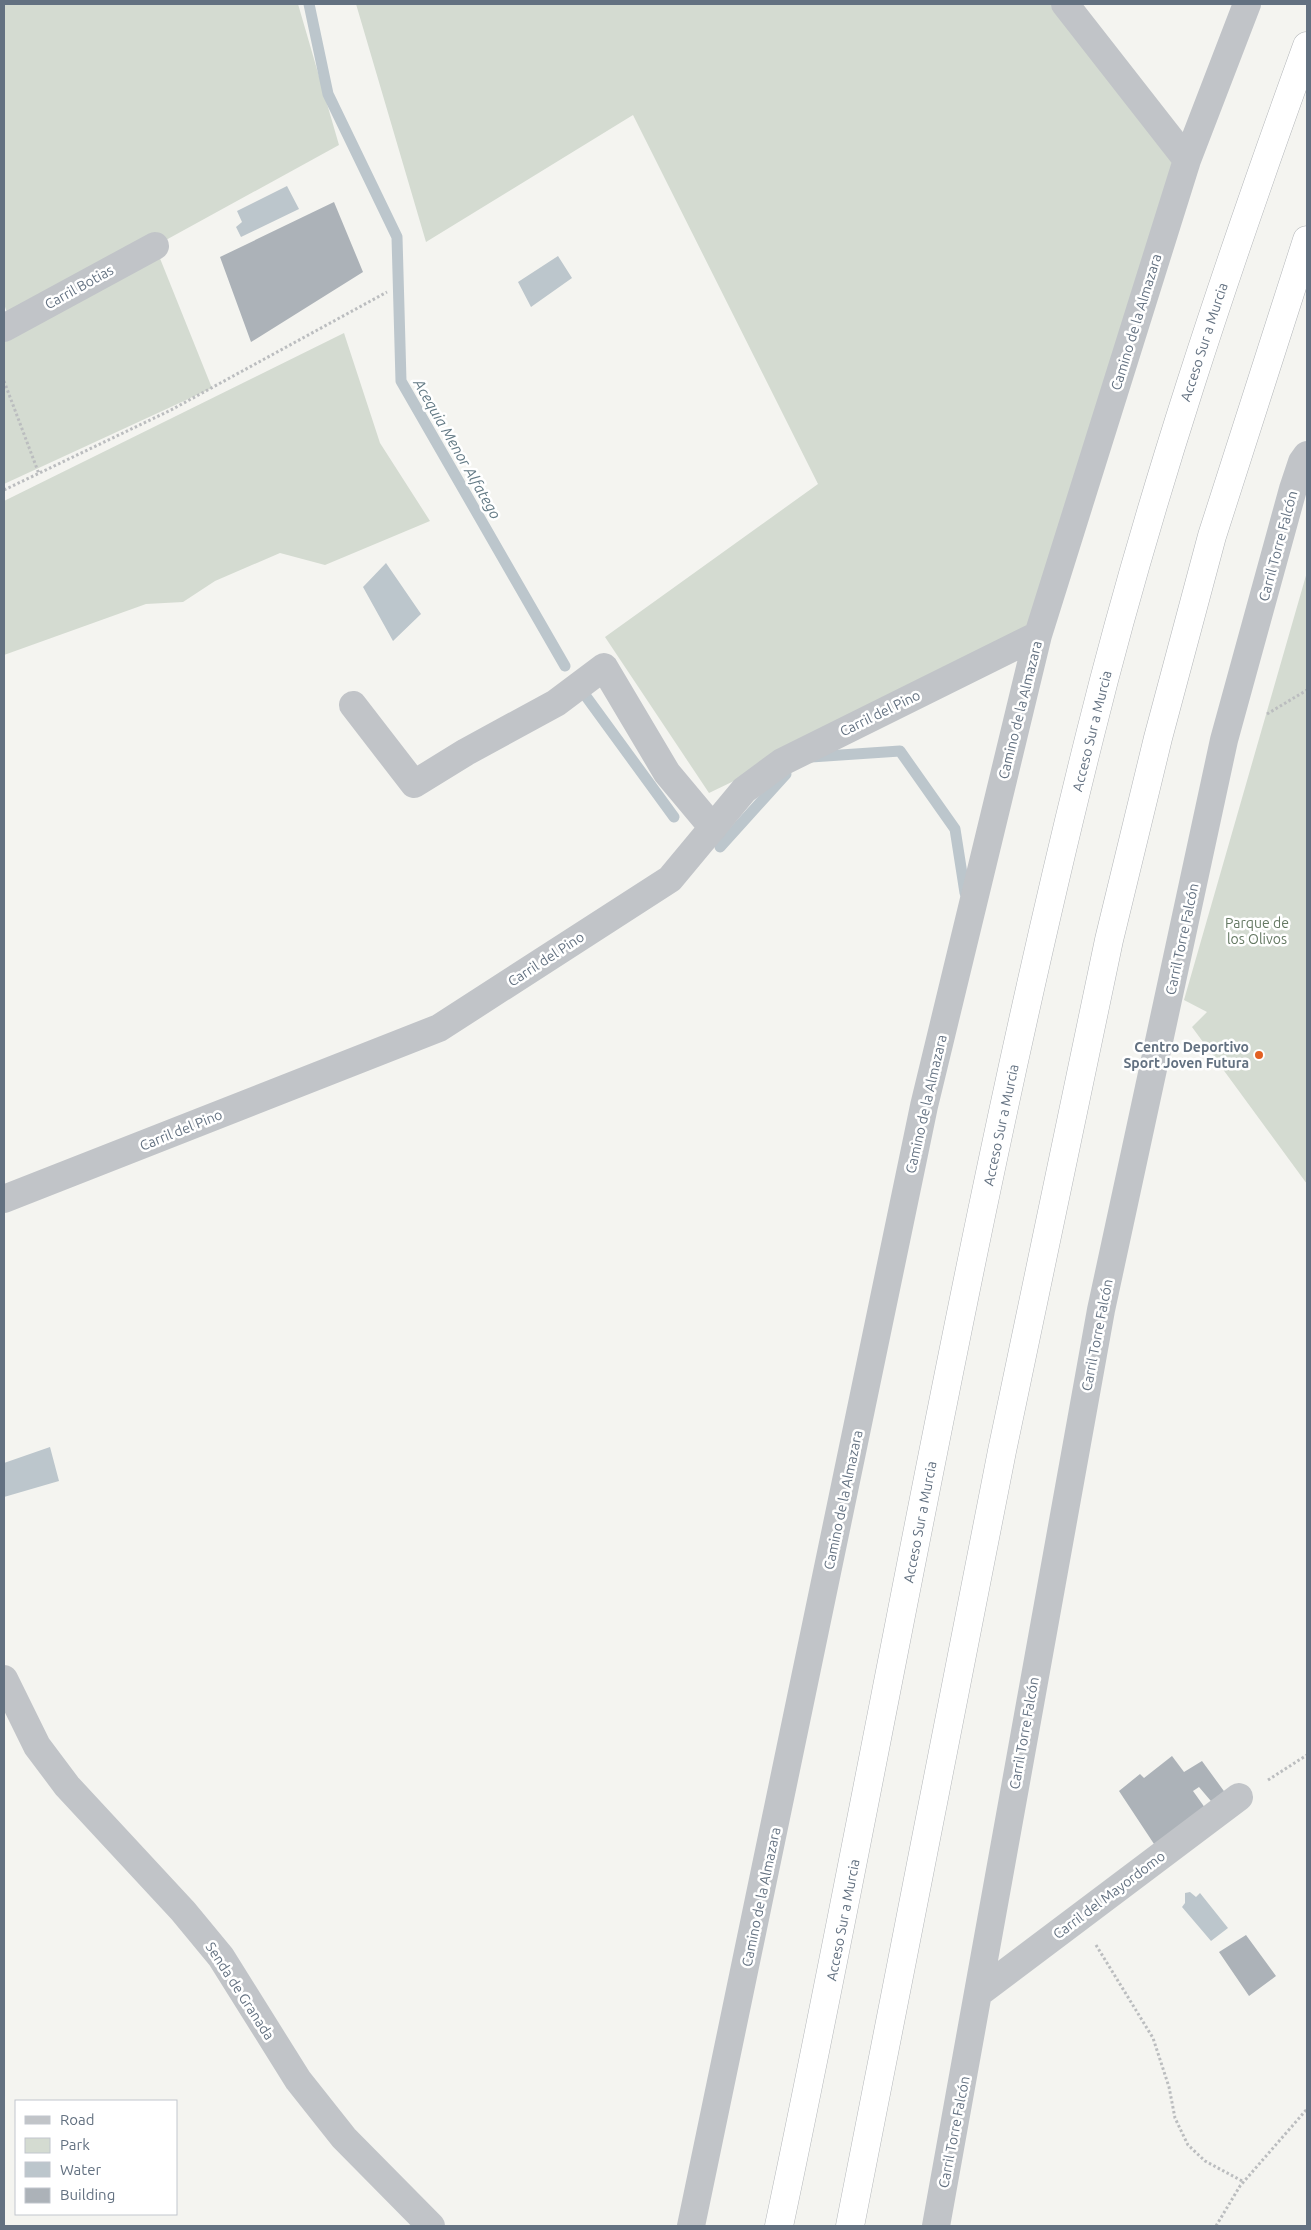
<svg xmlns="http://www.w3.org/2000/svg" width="1311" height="2230" viewBox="0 0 1311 2230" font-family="Ubuntu,sans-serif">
  <rect width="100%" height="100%" fill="#f4f4f0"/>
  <path fill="#d4dbd1" d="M 4,4 L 298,4 L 339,145 L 155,246 L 212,388 L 4,484 L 4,325 L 10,321 L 4,304 Z
    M 356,4 L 1063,4 L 1187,160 L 1038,635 L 709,793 L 605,637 L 818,484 L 633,115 L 426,242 Z
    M 344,333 L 380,443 L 430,521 L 325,565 L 280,553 L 215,581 L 183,602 L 146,604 L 4,655 L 4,501 Z
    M 1307,572 L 1307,1184 L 1192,1027 L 1207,1012 L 1184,1000 Z"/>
  <path fill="#bcc6cc" d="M 287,186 L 299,209 L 241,237 L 236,227 L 242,222 L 237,211 Z
    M 558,256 L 572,278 L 531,307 L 518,282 Z
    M 386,563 L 421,614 L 393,641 L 363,587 Z
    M 50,1447 L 59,1481 L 4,1497 L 4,1463 Z
    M 1190,1892 L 1196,1897 L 1200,1893 L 1228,1928 L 1211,1941 L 1182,1907 L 1185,1903 L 1185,1893 Z"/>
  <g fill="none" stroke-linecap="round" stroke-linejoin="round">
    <path stroke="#bcc6cc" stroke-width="11" d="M 309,4 L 328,94 L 397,237 L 401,381 L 565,666
      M 585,695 L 674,817
      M 811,757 L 900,751 L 955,829 L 965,893
      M 720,847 L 786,774"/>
  </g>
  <path fill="#acb2b8" d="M 334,202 L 363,272 L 251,342 L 220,257 Z
    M 1172,1756 L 1184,1772 L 1202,1761 L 1229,1798 L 1216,1807 L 1199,1787 L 1193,1791 L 1208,1812 L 1156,1847 L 1119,1791 L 1140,1774 L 1144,1778 Z
    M 1246,1935 L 1276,1976 L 1249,1996 L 1219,1952 Z"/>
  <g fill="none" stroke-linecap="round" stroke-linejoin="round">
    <defs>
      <path id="motorway" d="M 779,2226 C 884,1730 967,1227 1090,735 C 1148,501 1225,272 1307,46
        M 850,2226 L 1002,1451 L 1109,940 L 1158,738 L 1212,536 L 1307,240"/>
    </defs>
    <use href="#motorway" stroke="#b4b7ba" stroke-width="29"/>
    <path stroke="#bbbdbf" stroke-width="3" stroke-dasharray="2.5 2.5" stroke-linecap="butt" d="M 4,381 L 39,474
      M 4,490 L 171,410 L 387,292
      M 1267,714 L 1307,690
      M 1268,1780 L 1307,1755
      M 1096,1945 L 1153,2038 L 1169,2087 L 1175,2118 L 1188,2145 L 1205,2161 L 1244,2182
      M 1216,2226 L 1240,2186 L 1307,2109"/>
    <path stroke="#c1c4c8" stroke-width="28" d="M 1065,4 L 1187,160
      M 4,328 L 155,246
      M 353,705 L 414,784 L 466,752 L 556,703 L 604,667 L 667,773 L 713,828
      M 4,1199 L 439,1028 L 670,879 L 744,790 L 782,762 L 1038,635
      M 4,1679 L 37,1746 L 67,1786 L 183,1911 L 221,1957 L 298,2080 L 344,2138 L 431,2226
      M 980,1992 L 1239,1797
      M 691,2226 L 924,1106 L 1038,635 L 1187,160 L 1247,4
      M 936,2226 L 1101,1310 L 1224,740 L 1293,489 L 1302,462 L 1307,455"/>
    <use href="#motorway" stroke="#fff" stroke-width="28"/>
  </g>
  <circle fill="#e26022" stroke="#fff" stroke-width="2" cx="1259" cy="1055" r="5"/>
  <g text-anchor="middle" stroke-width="5" stroke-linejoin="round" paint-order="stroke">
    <g font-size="14" fill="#637181" stroke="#fff">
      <text transform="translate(79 287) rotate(-29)" y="5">Carril Botias</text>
      <text transform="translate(1136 322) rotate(-73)" y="5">Camino de la Almazara</text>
      <text transform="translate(1204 342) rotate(-72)" y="5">Acceso Sur a Murcia</text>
      <text transform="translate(1278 546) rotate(-75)" y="5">Carril Torre Falcón</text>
      <text transform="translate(1020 710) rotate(-76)" y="5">Camino de la Almazara</text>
      <text transform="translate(880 713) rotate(-26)" y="5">Carril del Pino</text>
      <text transform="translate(1092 731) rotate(-76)" y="5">Acceso Sur a Murcia</text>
      <text transform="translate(1182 939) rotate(-78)" y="5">Carril Torre Falcón</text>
      <text transform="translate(546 959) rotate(-33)" y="5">Carril del Pino</text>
      <text transform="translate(926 1104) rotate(-77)" y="5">Camino de la Almazara</text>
      <text transform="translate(1001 1125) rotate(-78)" y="5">Acceso Sur a Murcia</text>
      <text transform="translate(181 1130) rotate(-22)" y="5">Carril del Pino</text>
      <text transform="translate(1097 1335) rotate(-79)" y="5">Carril Torre Falcón</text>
      <text transform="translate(843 1500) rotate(-78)" y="5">Camino de la Almazara</text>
      <text transform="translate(920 1522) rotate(-79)" y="5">Acceso Sur a Murcia</text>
      <text transform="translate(1024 1733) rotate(-80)" y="5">Carril Torre Falcón</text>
      <text transform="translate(1109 1895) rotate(-37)" y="5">Carril del Mayordomo</text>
      <text transform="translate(761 1897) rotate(-78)" y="5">Camino de la Almazara</text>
      <text transform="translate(843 1920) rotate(-79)" y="5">Acceso Sur a Murcia</text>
      <text transform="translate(240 1991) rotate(57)" y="5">Senda de Granada</text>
      <text transform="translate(954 2132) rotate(-79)" y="5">Carril Torre Falcón</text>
    </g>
    <g font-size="14" fill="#647862" stroke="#fff">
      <text x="1257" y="928">Parque de<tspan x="1257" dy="16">los Olivos</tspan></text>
    </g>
    <g font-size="14" font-weight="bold" fill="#637181" stroke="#fff" text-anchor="end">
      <text x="1249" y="1052">Centro Deportivo<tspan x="1249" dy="16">Sport Joven Futura</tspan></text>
    </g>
    <g font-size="15" font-style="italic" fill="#637a85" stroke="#fff">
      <text transform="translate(457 449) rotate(60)" y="5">Acequia Menor Alfatego</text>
    </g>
  </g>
  <rect width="1311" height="2230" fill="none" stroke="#637181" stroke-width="10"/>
  <rect x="15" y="2100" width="162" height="115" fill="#ffffff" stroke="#c1c6cd"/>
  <rect x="25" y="2116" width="25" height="8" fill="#c1c4c8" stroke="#c1c6cd"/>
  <text x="60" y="2125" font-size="15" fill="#637181">Road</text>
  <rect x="25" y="2138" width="25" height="15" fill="#d4dbd1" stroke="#c1c6cd"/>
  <text x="60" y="2150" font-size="15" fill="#637181">Park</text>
  <rect x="25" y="2162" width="25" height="15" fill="#bcc6cc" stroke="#c1c6cd"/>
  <text x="60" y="2175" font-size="15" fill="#637181">Water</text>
  <rect x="25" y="2188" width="25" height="15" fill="#acb2b8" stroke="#c1c6cd"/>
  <text x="60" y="2200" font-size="15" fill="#637181">Building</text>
</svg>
